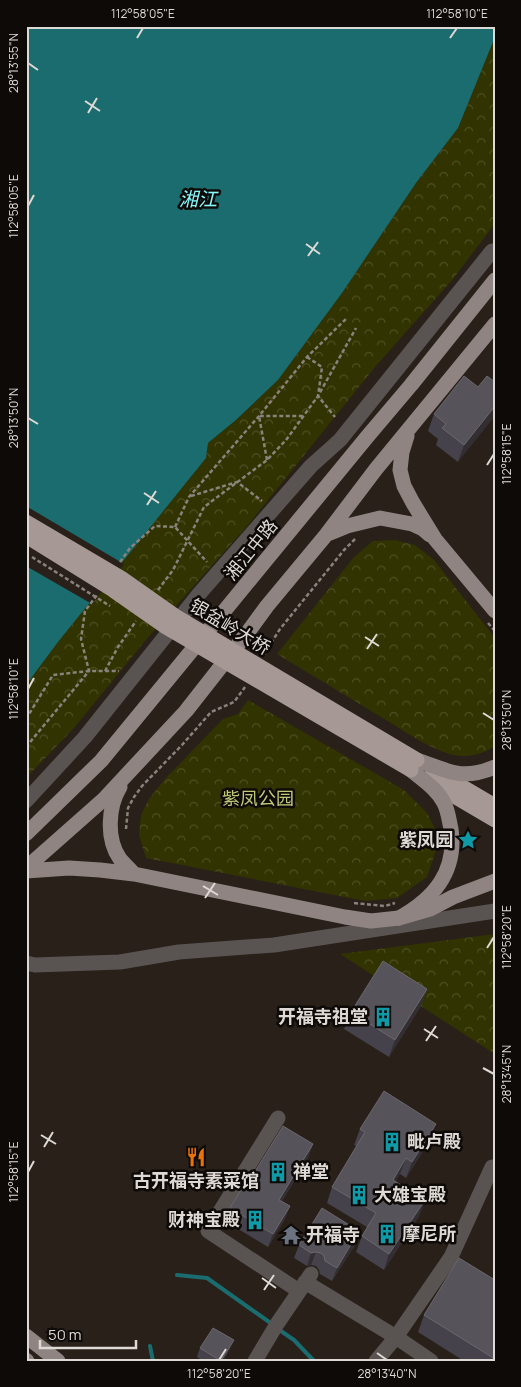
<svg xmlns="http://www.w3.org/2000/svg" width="521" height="1387" viewBox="0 0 521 1387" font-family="Manrope,'Noto Sans SC',sans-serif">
  <defs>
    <pattern id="park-crowns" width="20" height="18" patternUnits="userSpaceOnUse" patternTransform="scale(1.25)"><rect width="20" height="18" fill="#313300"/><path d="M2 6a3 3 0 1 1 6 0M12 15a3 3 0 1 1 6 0" fill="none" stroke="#4e5024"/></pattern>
  </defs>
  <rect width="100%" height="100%" fill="#282019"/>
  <path fill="url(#park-crowns)" d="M 495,37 L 495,227 L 493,226 L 453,279 L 375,367 L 248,525 L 145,641 L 74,728 L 26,778 L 26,685 L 58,642 L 206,458 L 208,443 L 236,420 L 278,380 L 342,293 L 416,183 L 458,128 Z
    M 395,540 L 415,545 L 434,560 L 495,638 L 495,746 C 483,754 468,758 454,755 C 431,750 406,732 386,720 C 350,698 313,676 277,654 L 354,557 L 373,541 Z
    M 248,700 L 404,790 L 427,813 L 435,829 L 437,839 L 436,850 L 427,877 L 397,898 L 365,901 L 146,858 L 139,835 L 141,815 L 149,799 L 164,780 L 223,719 L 238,714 Z
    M 495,934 L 495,1054 L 340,954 Z"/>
  <path fill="#1b6c6e" d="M 26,26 L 495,26 L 495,37 L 458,128 L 416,183 L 342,293 L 278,380 L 236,420 L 208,443 L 206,458 L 58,642 L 26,685 Z"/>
  <path fill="#282019" d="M 26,506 L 124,564 L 92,604 L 26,566 Z"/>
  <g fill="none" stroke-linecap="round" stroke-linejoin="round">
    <path stroke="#1b6c6e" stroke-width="4" d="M 177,1275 L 207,1278 L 272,1324
      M 278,1329 L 294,1340 L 314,1361
      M 150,1346 L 153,1361"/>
    <path stroke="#8a837d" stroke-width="2.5" stroke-dasharray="4 2.5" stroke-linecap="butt" d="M 307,357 L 322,367 L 318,396 L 335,417
      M 267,460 L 259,416 L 303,416
      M 191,496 L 237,482 L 262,501
      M 175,527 L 189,497 L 259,416 L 307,357 L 347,318
      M 120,562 L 130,548 L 155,526 L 175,527 L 207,562
      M 158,590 L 173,570 L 204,507 L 267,460 L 286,440 L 318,396 L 356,328
      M 488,623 L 495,631
      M 264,654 L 280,629 L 344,550 L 355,539
      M 105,671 L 118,647 L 136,621
      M 26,719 L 53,675 L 89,671 L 119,671
      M 26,747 L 89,671 L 81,639 L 85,611 L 97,595
      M 126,829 L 128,808 L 134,797 L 142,786 L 182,745 L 211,712 L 234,702 L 245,687"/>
    <path stroke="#595352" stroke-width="15" d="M 26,801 L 85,737 L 199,594 L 311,466 L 340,440 L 492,251 L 495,251
      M 26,963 L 35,965 L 120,962 L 179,952 L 274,945 L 495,911
      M 278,1118 L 208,1231 L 299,1291
      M 305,1282 L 396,1337 L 431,1361
      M 255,1361 L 277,1324 L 311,1274
      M 376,1361 L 396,1337 L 451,1257 L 492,1167"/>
    <path stroke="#908482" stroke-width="15" d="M 407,436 L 402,452 L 400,470 L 404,486 L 413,503 L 435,539 L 495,611
      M 330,533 L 347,526 L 380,518 L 412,524 L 423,529 L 430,535
      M 120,787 C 108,807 106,839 120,859 C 124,864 130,869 134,874
      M 26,834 L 101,761 L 367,437 L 411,385 L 495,280
      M 26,868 L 104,799 L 186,711 L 248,632 L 267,606 L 326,535 L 376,469 L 495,324
      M 26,871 L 69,868 L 100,870 L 134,874 L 345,917 L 371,921 L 399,918 L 430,909 L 453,897 L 495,881
      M 26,1336 L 58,1361
      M 26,1360 L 27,1361"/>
    <path stroke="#a69895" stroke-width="15" d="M 432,769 L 495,806
      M 427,780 L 495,820"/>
    <path stroke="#8a837d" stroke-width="2.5" stroke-dasharray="4 2.5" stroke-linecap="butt" d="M 32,557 L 110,606
      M 354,903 L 385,906 L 395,903"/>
    <path stroke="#908482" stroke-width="15" d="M 417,760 C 449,771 461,781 495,767
      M 399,918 C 435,898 457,871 451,829 C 449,820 448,810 444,803 C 437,789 423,780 411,770"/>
    <path stroke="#a69895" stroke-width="15" d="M 26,522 L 121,578 L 175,616 L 417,760
      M 26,536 L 113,590 L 166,627 L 411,770"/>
  </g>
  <path fill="#45424b" d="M 495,382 L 458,462 L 436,445 L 438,439 L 428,431 L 434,414 L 478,387 Z
    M 427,989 L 421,1006 L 389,1057 L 344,1029 L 351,1012 Z
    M 360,1129 L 430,1140 L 406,1178 L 400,1174 L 395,1181 L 425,1200 L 419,1216 L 384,1270 L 356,1252 L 362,1236 L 367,1227 L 327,1203 L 332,1187 L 357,1146 L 354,1145 Z
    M 313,1144 L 308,1158 L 282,1201 L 290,1206 L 285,1219 L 268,1247 L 225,1221 L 230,1208 L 249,1181 Z
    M 299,1245 L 355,1245 L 332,1281 L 320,1274 L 319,1270 L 316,1266 L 311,1265 L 307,1266 L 294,1258 Z
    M 495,1280 L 495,1361 L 464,1361 L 418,1332 L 424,1315 Z
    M 200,1348 L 230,1349 L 223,1361 L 203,1361 L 197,1357 Z"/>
  <path fill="#332e31" d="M 495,406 L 495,416 L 458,462 L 464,445 Z
    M 427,989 L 421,1006 L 389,1057 L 395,1040 Z
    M 436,1124 L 430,1140 L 406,1178 L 412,1162 Z
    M 313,1144 L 308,1158 L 274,1213 L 279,1200 Z
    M 406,1158 L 400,1174 L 387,1196 L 393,1180 Z
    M 425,1200 L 419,1216 L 384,1270 L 389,1254 Z
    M 290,1206 L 285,1219 L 268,1247 L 273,1234 Z
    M 359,1231 L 355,1245 L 332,1281 L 337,1268 Z
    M 316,1252 L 311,1265 L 307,1266 L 311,1253 Z
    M 234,1340 L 230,1349 L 223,1361 L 221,1361 Z"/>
  <path fill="#56535a" stroke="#6b686d" d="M 464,376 L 478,387 L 487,376 L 495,382 L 495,406 L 464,445 L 442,428 L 446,424 L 434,414 Z
    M 383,961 L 427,989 L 395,1040 L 351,1012 Z
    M 384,1091 L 436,1124 L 412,1162 L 406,1158 L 393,1180 L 425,1200 L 389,1254 L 362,1236 L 376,1213 L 332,1187 L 365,1132 L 360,1129 Z
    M 283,1126 L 313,1144 L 279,1200 L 290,1206 L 273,1234 L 230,1208 L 247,1180 L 249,1181 Z
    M 322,1208 L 359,1231 L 337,1268 L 325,1261 L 324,1256 L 321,1253 L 316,1252 L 311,1253 L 299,1245 Z
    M 459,1258 L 495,1280 L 495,1359 L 424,1315 Z
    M 213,1328 L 234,1340 L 221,1361 L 200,1348 Z"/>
  <path fill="none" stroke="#ded9d4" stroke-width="2" d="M 137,38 L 143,28M 450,38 L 457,28M 28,63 L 38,70M 85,101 L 100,111M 88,113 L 97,98M 28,206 L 34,195M 306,244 L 320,254M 308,256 L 318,242M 28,418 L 38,424M 487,465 L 494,454M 144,493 L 159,503M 147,505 L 156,491M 365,637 L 379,646M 367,649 L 377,634M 28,689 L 34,678M 483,713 L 494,720M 203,886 L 218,895M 205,898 L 215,883M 487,948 L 494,937M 424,1029 L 438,1038M 426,1041 L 436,1026M 483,1068 L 494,1074M 41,1135 L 56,1144M 44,1147 L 53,1132M 28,1172 L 34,1161M 262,1278 L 276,1288M 264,1290 L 274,1275M 377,1353 L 387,1360M 219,1360 L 226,1349"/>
  <defs>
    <symbol id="sight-bare" viewBox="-9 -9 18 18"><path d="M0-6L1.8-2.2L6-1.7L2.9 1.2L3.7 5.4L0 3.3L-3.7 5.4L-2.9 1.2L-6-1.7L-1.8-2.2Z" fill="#0f9aa8" stroke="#0e0a08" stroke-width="2.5" paint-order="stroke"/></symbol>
    <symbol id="building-bare" viewBox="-9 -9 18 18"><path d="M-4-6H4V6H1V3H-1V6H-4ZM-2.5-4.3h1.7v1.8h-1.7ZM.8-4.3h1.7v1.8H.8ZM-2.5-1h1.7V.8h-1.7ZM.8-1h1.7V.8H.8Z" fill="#0f9aa8" stroke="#0e0a08" stroke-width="2.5" paint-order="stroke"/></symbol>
    <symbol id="restaurant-bare" viewBox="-9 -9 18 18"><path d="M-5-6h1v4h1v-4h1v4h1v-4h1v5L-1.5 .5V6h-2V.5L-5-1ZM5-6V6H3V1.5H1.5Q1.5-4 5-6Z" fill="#e8710a" stroke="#0e0a08" stroke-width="2.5" paint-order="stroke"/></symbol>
    <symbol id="temple-bare" viewBox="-9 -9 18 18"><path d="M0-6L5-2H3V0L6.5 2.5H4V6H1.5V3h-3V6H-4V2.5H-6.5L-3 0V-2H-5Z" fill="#6b7280" stroke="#0e0a08" stroke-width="2.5" paint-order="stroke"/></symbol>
  </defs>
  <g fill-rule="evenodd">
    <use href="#sight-bare" x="454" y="826" width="28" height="28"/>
    <use href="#building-bare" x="369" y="1003" width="28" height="28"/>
    <use href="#building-bare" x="378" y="1128" width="28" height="28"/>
    <use href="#restaurant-bare" x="182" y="1143" width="28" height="28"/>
    <use href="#building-bare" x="264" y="1158" width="28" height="28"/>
    <use href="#building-bare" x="345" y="1181" width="28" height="28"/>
    <use href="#building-bare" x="241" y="1206" width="28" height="28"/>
    <use href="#building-bare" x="373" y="1220" width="28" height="28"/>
    <use href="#temple-bare" x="277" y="1221" width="28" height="28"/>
  </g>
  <g text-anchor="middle" stroke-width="5" stroke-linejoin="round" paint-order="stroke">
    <g font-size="18" fill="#ded9d4" stroke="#0e0a08">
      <text transform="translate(251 550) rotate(-51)" y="6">湘江中路</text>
      <text transform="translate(230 627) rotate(31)" y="6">银盆岭大桥</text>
    </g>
    <g font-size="18" fill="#c1c878" stroke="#0e0a08">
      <text x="258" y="805">紫凤公园</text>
    </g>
    <g font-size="18" font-weight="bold" fill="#ded9d4" stroke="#0e0a08" text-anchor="start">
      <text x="453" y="846" text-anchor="end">紫凤园</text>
      <text x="368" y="1023" text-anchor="end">开福寺祖堂</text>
      <text x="407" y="1148">毗卢殿</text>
      <text x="293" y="1178">禅堂</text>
      <text x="196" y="1187" text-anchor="middle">古开福寺素菜馆</text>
      <text x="374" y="1201">大雄宝殿</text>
      <text x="240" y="1226" text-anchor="end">财神宝殿</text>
      <text x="402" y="1240">摩尼所</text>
      <text x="306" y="1241">开福寺</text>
    </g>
    <g font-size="19" font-style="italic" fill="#88f9fc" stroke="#0e0a08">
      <text x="198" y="206">湘江</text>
    </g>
  </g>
  <rect width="521" height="1387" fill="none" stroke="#0e0a08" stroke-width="55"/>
  <path d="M40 1340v8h96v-8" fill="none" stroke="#ded9d4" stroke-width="2.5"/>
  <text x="48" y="1340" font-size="15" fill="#ded9d4" stroke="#0e0a08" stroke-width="4" paint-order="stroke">50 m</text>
  <rect x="28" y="28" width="466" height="1332" fill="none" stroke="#ded9d4" stroke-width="2"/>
  <g font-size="12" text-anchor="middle" fill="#ded9d4">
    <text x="143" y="18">112°58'05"E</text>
    <text x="457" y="18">112°58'10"E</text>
    <text transform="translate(14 63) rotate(-90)" y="4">28°13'55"N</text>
    <text transform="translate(14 206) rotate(-90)" y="4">112°58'05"E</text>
    <text transform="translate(14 418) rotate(-90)" y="4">28°13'50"N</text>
    <text transform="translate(507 454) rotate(-90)" y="4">112°58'15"E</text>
    <text transform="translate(14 689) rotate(-90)" y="4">112°58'10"E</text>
    <text transform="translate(507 720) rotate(-90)" y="4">28°13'50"N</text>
    <text transform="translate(507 937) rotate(-90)" y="4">112°58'20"E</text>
    <text transform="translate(507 1074) rotate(-90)" y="4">28°13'45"N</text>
    <text transform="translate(14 1172) rotate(-90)" y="4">112°58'15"E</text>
    <text x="219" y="1378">112°58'20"E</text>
    <text x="387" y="1378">28°13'40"N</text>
  </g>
</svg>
